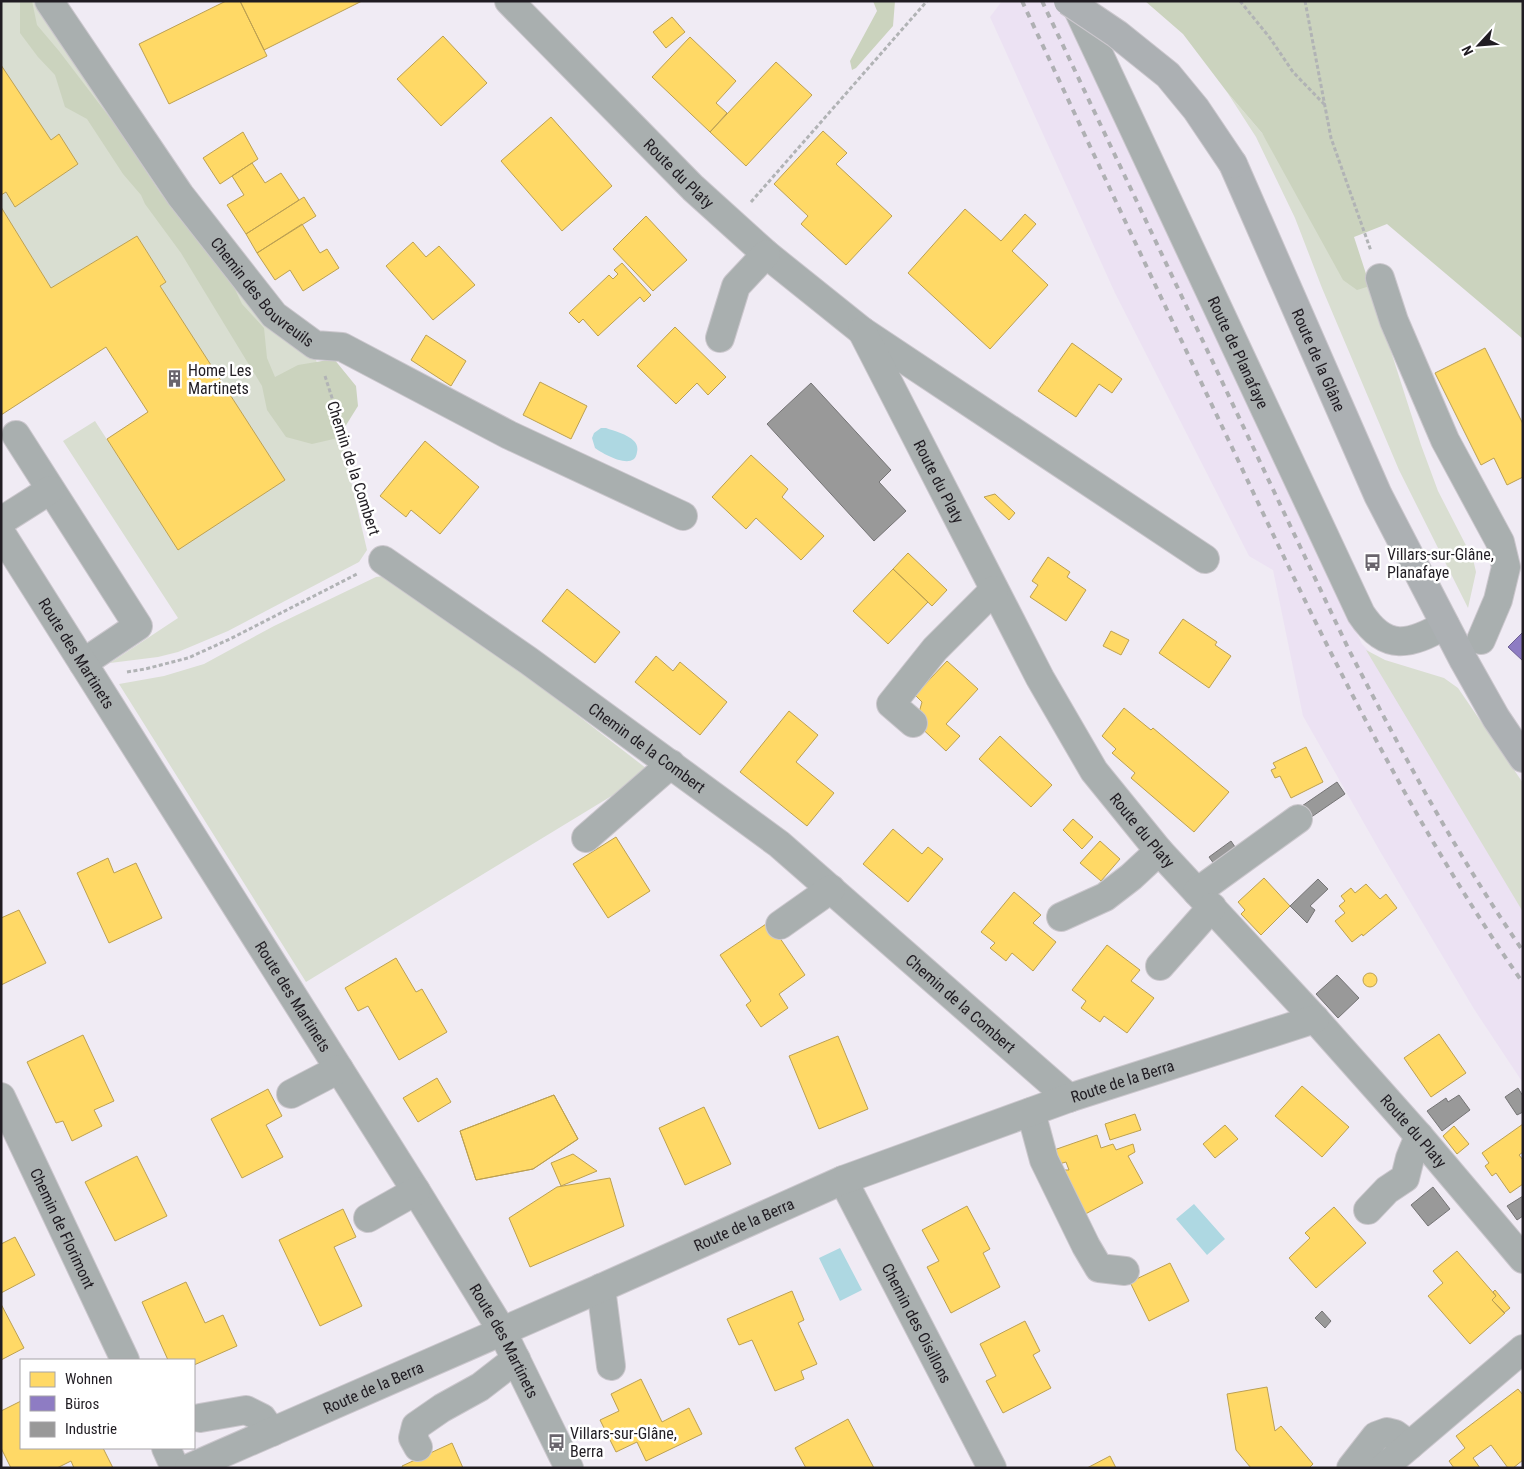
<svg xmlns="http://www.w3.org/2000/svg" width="1524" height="1469" viewBox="0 0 1524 1469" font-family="'Roboto Condensed',sans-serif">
  <rect width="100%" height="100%" fill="#f0ebf4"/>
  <path fill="#ece2f3" d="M 1002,1 L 1060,1 L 1362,644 L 1523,807 L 1523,1083 L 1474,1009 L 1381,853 L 1303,716 L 1273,570 L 1249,556 L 1115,293 L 990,17 Z"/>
  <path fill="#d9ded1" d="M 1,1 L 44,1 L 313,350 L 343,447 L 367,550 L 359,562 L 228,631 L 178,652 L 158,657 L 110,663 L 178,618 L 63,441 L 95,421 L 178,549 L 285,480 L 160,286 L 166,281 L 137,236 L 51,288 L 1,207 L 1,195 L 6,192 L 15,206 L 78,164 L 59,134 L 51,140 L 1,65 Z
    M 1227,92 L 1262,133 L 1370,286 L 1421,445 L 1438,491 L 1473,559 L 1476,572 L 1468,608 L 1399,470 L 1322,288 L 1295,218 L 1256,137 Z
    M 392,575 L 576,714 L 651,772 L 306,982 L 119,684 L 164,676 L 204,664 L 274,626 L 376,577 Z
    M 1366,650 L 1385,660 L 1444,678 L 1458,688 L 1523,783 L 1523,912 Z"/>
  <path fill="#cbd3be" d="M 20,1 L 32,1 L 37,25 L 59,51 L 117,127 L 161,194 L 187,220 L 214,261 L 233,285 L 242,304 L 264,328 L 267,358 L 275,377 L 298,365 L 334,359 L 356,386 L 358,406 L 338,438 L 312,444 L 286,437 L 267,410 L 262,386 L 181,253 L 145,204 L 141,195 L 123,174 L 87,119 L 65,107 L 55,75 L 38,57 L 20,33 Z
    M 873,1 L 895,1 L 893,26 L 856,68 L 852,70 L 850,61 L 877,11 Z
    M 1145,1 L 1523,1 L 1523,339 L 1387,224 L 1354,237 L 1370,286 L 1357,290 L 1343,280 L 1262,133 L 1227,92 L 1183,34 Z"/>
  <path fill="#aed8e2" d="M 601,428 L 606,428 C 614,431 627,434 634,441 C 637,444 638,448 637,452 C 635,472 603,454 595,448 L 592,438 L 594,433 Z
    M 1194,1204 L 1225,1239 L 1207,1255 L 1176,1219 Z
    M 840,1248 L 862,1290 L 840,1301 L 819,1258 Z"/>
  <path fill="#ffd966" stroke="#bca052" d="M 226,1 L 240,1 L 267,56 L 169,104 L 139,44 Z
    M 240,1 L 362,1 L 264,50 Z
    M 672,17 L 685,32 L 666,48 L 653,32 Z
    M 443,36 L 487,83 L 441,126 L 397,79 Z
    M 690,37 L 736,81 L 716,103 L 727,113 L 710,132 L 652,77 Z
    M 776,62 L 812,95 L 746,166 L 710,132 Z
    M 1,65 L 51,140 L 59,134 L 78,164 L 15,207 L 6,192 L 1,195 Z
    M 551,117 L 612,186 L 562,231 L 501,161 Z
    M 823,131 L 847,153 L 836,164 L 892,216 L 846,265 L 801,224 L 808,216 L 774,184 Z
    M 243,132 L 258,159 L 220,184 L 203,158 Z
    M 252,163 L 265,183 L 281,173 L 299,200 L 246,234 L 227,205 L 244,195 L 232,176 Z
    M 304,197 L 316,216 L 257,253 L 246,234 Z
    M 1,207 L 51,288 L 137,236 L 166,282 L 160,286 L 285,480 L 178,550 L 107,439 L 148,412 L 106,347 L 1,415 Z
    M 965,209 L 1001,241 L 1025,214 L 1036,224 L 1012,251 L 1048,285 L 990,349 L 908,273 Z
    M 646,216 L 687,260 L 653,291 L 613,249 Z
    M 302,224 L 320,253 L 327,249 L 339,268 L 303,291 L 290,270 L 275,280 L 257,253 Z
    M 413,242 L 426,257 L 439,246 L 475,285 L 433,320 L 386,266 Z
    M 622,263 L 651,295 L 644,302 L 640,297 L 598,336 L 583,319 L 579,323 L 569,313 L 609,275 L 613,279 L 618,274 L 614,270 Z
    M 675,327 L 726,377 L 708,395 L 697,383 L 676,404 L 637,366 Z
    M 426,335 L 466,361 L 451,386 L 411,360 Z
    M 1072,343 L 1122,379 L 1112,393 L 1099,384 L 1076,417 L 1038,391 Z
    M 1485,348 L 1523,424 L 1523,477 L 1507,485 L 1494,458 L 1481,465 L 1435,373 Z
    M 540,382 L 587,406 L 571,439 L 523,415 Z
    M 425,441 L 479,487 L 440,534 L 411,510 L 406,517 L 380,496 Z
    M 751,455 L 788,489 L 782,497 L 824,536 L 801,560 L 756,518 L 746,529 L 712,497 Z
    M 995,494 L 1015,513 L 1009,520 L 984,497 Z
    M 908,553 L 947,590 L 932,606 L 893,569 Z
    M 1048,557 L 1070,572 L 1067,577 L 1086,590 L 1066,621 L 1030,597 L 1038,585 L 1032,581 Z
    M 893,569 L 928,602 L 888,644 L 853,611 Z
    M 567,589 L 620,632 L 595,663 L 542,621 Z
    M 1183,619 L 1217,642 L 1215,645 L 1231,656 L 1209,688 L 1159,653 Z
    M 1111,631 L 1129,640 L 1121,655 L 1103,646 Z
    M 656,656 L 673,671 L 680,662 L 727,702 L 700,735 L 635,682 Z
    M 947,661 L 978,689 L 946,724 L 960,736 L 946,751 L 916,723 L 922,702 L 915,695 Z
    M 1124,708 L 1151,730 L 1153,728 L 1229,792 L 1194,832 L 1131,778 L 1135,773 L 1112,753 L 1116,749 L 1102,736 Z
    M 789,711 L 818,735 L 796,762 L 834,793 L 807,826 L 740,772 Z
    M 1000,736 L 1052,785 L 1031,807 L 979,759 Z
    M 1306,747 L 1323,782 L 1291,798 L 1280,776 L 1275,778 L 1271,770 L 1276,768 L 1273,763 Z
    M 1073,819 L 1093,837 L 1082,849 L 1063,830 Z
    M 893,829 L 922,854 L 928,847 L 943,859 L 908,902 L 863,864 Z
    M 616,837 L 650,891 L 608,918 L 573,864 Z
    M 1100,841 L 1120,859 L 1101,881 L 1080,863 Z
    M 108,858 L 114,873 L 136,863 L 162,918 L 109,943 L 77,873 Z
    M 1264,878 L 1290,906 L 1261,935 L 1241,914 L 1245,910 L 1238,902 Z
    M 1366,884 L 1380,899 L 1386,894 L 1397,908 L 1363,936 L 1362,934 L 1352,942 L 1335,921 L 1345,913 L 1339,906 L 1345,901 L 1341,896 L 1351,888 L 1355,893 Z
    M 1014,892 L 1041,915 L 1033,923 L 1056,942 L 1033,971 L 1012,953 L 1006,961 L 990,948 L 995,943 L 981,932 Z
    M 19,910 L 46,963 L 1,985 L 1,918 Z
    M 769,922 L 805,975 L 779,994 L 788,1008 L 761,1027 L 746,1005 L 751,1001 L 720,955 Z
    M 1107,945 L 1140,970 L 1131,981 L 1154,998 L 1127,1033 L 1104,1016 L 1100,1022 L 1081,1008 L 1086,1001 L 1072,990 Z
    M 396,958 L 416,992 L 422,989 L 447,1032 L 399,1060 L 368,1006 L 358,1011 L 345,988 Z
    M1363 980a7 7 0 1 1 14 0a7 7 0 1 1-14 0Z
    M 1439,1034 L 1466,1073 L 1431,1097 L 1404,1058 Z
    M 83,1035 L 114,1101 L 94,1110 L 102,1126 L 72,1141 L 63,1121 L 56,1123 L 27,1062 Z
    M 838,1036 L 868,1109 L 819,1129 L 789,1056 Z
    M 437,1078 L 451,1102 L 418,1122 L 403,1098 Z
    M 1302,1086 L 1349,1127 L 1322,1157 L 1275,1116 Z
    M 268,1089 L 282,1116 L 266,1125 L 283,1157 L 242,1178 L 211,1119 Z
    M 554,1095 L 578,1139 L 533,1169 L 476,1180 L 460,1131 Z
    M 554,1095 L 578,1139 L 533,1169 L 476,1180 L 460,1131 Z
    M 704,1107 L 731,1164 L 685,1185 L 659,1128 Z
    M 1135,1114 L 1141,1130 L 1110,1140 L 1105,1124 Z
    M 1523,1124 L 1523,1152 L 1519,1155 L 1523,1160 L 1523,1184 L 1510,1193 L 1496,1173 L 1492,1176 L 1485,1166 L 1489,1163 L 1482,1153 Z
    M 1225,1125 L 1238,1139 L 1215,1158 L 1203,1144 Z
    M 1454,1126 L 1469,1144 L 1457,1154 L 1443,1136 Z
    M 1097,1135 L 1101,1148 L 1113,1144 L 1116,1150 L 1133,1144 L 1135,1152 L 1128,1156 L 1143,1183 L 1078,1218 L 1064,1170 L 1069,1170 L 1066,1162 L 1059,1164 L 1054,1150 Z
    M 573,1154 L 597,1171 L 561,1186 L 551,1163 Z
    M 137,1156 L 167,1216 L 115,1241 L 85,1182 Z
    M 610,1178 L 624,1226 L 530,1267 L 509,1218 L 557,1187 Z
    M 967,1206 L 990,1249 L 983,1253 L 1000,1287 L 951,1313 L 927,1267 L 939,1261 L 922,1230 Z
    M 1334,1207 L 1366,1243 L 1316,1288 L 1289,1258 L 1310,1238 L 1305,1233 Z
    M 343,1209 L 356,1237 L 334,1247 L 362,1306 L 320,1326 L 279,1240 Z
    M 15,1237 L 35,1275 L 1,1293 L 1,1244 Z
    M 1457,1251 L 1496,1296 L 1492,1300 L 1505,1313 L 1470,1344 L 1428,1296 L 1443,1283 L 1433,1271 Z
    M 1170,1263 L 1189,1301 L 1149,1321 L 1130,1282 Z
    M 186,1282 L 205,1323 L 223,1315 L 237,1346 L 194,1365 L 194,1360 L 168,1360 L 142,1302 Z
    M 1495,1290 L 1510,1308 L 1504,1313 L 1492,1300 L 1496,1296 L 1493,1292 Z
    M 792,1291 L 804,1320 L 798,1323 L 817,1364 L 801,1371 L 804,1379 L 775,1391 L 752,1340 L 739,1345 L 727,1319 Z
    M 1,1304 L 24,1348 L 1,1360 Z
    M 1025,1321 L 1040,1351 L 1033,1355 L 1051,1388 L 1003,1413 L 986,1381 L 996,1376 L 980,1344 Z
    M 641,1379 L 662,1422 L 689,1408 L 702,1434 L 646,1461 L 637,1442 L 616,1452 L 600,1420 L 619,1411 L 611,1394 Z
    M 1267,1387 L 1275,1431 L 1281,1426 L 1313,1464 L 1309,1468 L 1251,1468 L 1236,1450 L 1227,1394 Z
    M 1518,1389 L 1523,1395 L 1523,1460 L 1513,1468 L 1508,1468 L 1491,1445 L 1473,1458 L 1480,1468 L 1454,1468 L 1449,1461 L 1465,1448 L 1456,1436 Z
    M 21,1401 L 21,1448 L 103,1448 L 113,1468 L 74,1468 L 71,1461 L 57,1468 L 11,1468 L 1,1448 L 1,1411 Z
    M 848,1419 L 874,1468 L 806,1468 L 795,1448 Z
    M 452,1443 L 463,1468 L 403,1468 L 402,1466 Z
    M 1110,1456 L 1116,1468 L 1087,1468 Z"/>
  <path fill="#8e7cc3" stroke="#6d5f93" d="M 1523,632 L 1523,661 L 1508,647 Z"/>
  <path fill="#999" stroke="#757475" d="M 811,383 L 891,470 L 879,482 L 906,511 L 874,541 L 767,424 Z
    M 1337,782 L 1345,794 L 1307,820 L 1299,808 Z
    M 1231,841 L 1239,853 L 1217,868 L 1209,857 Z
    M 1318,879 L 1328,889 L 1310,906 L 1315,910 L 1307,923 L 1290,906 Z
    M 1337,975 L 1359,998 L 1338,1018 L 1316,994 Z
    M 1518,1088 L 1523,1096 L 1523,1112 L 1517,1115 L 1505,1097 Z
    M 1459,1095 L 1470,1110 L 1442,1131 L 1427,1111 L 1446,1098 L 1448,1102 Z
    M 1433,1187 L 1450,1209 L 1428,1226 L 1411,1205 Z
    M 1523,1196 L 1523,1216 L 1517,1220 L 1507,1206 Z
    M 1322,1311 L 1331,1321 L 1325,1328 L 1315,1318 Z"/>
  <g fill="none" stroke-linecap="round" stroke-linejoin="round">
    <defs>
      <g id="minor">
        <path id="s1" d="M 49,1 L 180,195 L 274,315 L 315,345 L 342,347 L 509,435 L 683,516"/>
        <path id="s2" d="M 509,1 L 693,188 L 766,254 L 862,331 L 1205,559"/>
        <path id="s3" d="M 1074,1 L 1361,614 C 1386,652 1410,645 1445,625"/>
        <path d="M 1380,278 L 1394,321 L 1445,440 L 1500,542 L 1506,567 L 1498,600 L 1481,640"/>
        <path id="s4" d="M 862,331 L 1040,678 L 1094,771 L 1159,851 L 1315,1019 L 1419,1136 L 1523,1259"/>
        <path d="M 720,338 L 736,286 L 766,254"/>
        <path d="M 16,435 L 138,626 L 83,663"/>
        <path d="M 1,521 L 50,490"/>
        <path id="s5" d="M 1,533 L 416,1191 L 502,1331 L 569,1468"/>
        <path id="s6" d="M 383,560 L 529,661 L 779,844 L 1069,1098"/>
        <path d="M 913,723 L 891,704 L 935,649 L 994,590"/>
        <path d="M 586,838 L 671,764"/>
        <path d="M 1197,892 L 1298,819"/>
        <path d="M 1061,917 L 1105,897 L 1131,877 L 1159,851"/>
        <path d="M 780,925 L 831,889"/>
        <path d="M 1160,966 L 1212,907"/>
        <path d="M 291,1094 L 339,1069"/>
        <path id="s7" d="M 1,1097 L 125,1360"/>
        <path d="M 1031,1112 L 1044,1160 L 1086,1246 L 1099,1268 L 1125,1271"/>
        <path id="s8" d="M 843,1180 L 992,1468"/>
        <path d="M 1368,1210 L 1387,1190 L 1405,1178 L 1410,1158 L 1419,1136"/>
        <path d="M 368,1218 L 416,1191"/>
        <path d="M 601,1288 L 611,1366"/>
        <path d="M 200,1418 L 246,1410 L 262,1418 L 272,1432"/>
        <path d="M 418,1447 L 413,1438 L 416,1426 L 442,1408 L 480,1387 L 516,1359"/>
        <path d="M 166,1448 L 175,1468"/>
        <path id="s9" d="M 189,1468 L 601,1288 L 843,1180 L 1069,1098 L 1315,1019"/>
        <path d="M 1351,1468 L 1376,1436 L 1387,1432 L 1395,1434 L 1410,1445"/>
        <path d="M 1383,1468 L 1523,1349"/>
      </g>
      <g id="major">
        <path id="s10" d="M 1233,164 L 1378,495 L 1464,661 L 1496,718 L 1523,758"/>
      </g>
    </defs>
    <use href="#minor" stroke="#cbc7cd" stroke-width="30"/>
    <use href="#major" stroke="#cbc7cd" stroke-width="30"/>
    <path stroke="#b1b3b5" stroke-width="3" stroke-dasharray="4 2.5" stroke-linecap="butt" d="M 1240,1 L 1270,38 L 1293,72 L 1324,104
      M 1305,1 L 1331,138 L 1371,251
      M 751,202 L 927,1
      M 325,376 L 375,532
      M 127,672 L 145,669 L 188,658 L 230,639 L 357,574"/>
    <use href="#minor" stroke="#a9afaf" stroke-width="28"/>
    <use href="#major" stroke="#acb0b3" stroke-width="28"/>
    <path stroke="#afb0b3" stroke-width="4" stroke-dasharray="6 6" stroke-linecap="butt" d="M 1022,1 C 1093,153 1165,306 1237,458 C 1322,639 1409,819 1523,983
      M 1042,1 L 1349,650 C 1402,753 1457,855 1523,951"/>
    <defs>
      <path id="major-bridge" d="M 1068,1 L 1117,34 L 1168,75 L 1196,109 L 1233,164"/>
    </defs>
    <use href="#major-bridge" stroke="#cbc7cd" stroke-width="30" stroke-linecap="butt"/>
    <use href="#major-bridge" stroke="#acb0b3" stroke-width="28"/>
  </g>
  <defs>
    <symbol id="building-bare" viewBox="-9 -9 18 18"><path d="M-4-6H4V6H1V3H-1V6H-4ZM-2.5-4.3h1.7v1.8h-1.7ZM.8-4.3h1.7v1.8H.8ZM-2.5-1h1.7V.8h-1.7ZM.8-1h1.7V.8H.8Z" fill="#69646c" stroke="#fff" stroke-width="2.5" paint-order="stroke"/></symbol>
    <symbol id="bus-bare" viewBox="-9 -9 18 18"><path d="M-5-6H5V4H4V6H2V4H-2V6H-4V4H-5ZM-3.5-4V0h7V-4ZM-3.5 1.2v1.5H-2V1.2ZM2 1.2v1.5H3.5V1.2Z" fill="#69646c" stroke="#fff" stroke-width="2.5" paint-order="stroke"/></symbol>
  </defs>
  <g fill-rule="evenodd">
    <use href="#building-bare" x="162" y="366" width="25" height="25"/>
    <use href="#bus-bare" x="1360" y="550" width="25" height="25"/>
    <use href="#bus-bare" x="544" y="1430" width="25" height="25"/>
  </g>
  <g text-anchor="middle" stroke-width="5" stroke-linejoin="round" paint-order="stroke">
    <g font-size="16" fill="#201c22" stroke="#fff">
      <text dy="6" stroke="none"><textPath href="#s2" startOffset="242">Route du Platy</textPath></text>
      <text dy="6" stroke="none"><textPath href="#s1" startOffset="362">Chemin des Bouvreuils</textPath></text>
      <text dy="6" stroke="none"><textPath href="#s3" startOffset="388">Route de Planafaye</textPath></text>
      <text dy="6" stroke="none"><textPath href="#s10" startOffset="214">Route de la Glâne</textPath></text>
      <text transform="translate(354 468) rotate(72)" y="6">Chemin de la Combert</text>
      <text dy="6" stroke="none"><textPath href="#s4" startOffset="169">Route du Platy</textPath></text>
      <text dy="6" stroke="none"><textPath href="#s5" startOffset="142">Route des Martinets</textPath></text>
      <text dy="6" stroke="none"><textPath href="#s6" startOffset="324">Chemin de la Combert</textPath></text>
      <text dy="6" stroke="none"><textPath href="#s4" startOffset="574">Route du Platy</textPath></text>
      <text dy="6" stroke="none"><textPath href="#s5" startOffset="548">Route des Martinets</textPath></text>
      <text dy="6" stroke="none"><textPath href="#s6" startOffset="729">Chemin de la Combert</textPath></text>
      <text dy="6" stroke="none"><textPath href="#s9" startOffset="1011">Route de la Berra</textPath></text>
      <text dy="6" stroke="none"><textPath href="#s4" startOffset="979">Route du Platy</textPath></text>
      <text dy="6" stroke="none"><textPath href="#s9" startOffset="606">Route de la Berra</textPath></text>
      <text dy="6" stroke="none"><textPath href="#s7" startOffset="145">Chemin de Florimont</textPath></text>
      <text dy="6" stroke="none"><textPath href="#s8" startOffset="161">Chemin des Oisillons</textPath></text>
      <text dy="6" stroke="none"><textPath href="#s5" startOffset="952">Route des Martinets</textPath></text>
      <text dy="6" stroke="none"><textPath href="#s9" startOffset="201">Route de la Berra</textPath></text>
    </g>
    <g font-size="16" fill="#201c22" stroke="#fff" text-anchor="start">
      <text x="188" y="376">Home Les<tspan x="188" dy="18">Martinets</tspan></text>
      <text x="1387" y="560">Villars-sur-Glâne,<tspan x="1387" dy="18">Planafaye</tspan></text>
      <text x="570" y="1439">Villars-sur-Glâne,<tspan x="570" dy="18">Berra</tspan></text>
    </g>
  </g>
  <rect width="1524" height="1469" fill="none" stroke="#201c22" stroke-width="5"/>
  <rect x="20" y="1359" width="175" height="90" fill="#ffffff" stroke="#a6a4a7"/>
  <rect x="30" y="1372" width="25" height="15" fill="#ffd966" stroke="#a6a4a7"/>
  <text x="65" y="1384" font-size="15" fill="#201c22">Wohnen</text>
  <rect x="30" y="1396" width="25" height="15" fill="#8e7cc3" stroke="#a6a4a7"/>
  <text x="65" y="1409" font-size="15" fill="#201c22">Büros</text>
  <rect x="30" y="1422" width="25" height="15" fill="#999999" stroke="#a6a4a7"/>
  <text x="65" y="1434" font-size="15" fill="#201c22">Industrie</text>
  <g transform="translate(1479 45) rotate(244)" stroke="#ffffff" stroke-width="4" paint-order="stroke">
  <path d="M0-4L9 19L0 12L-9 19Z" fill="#201c22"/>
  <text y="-8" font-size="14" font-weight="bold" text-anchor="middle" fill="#201c22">N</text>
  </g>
</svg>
